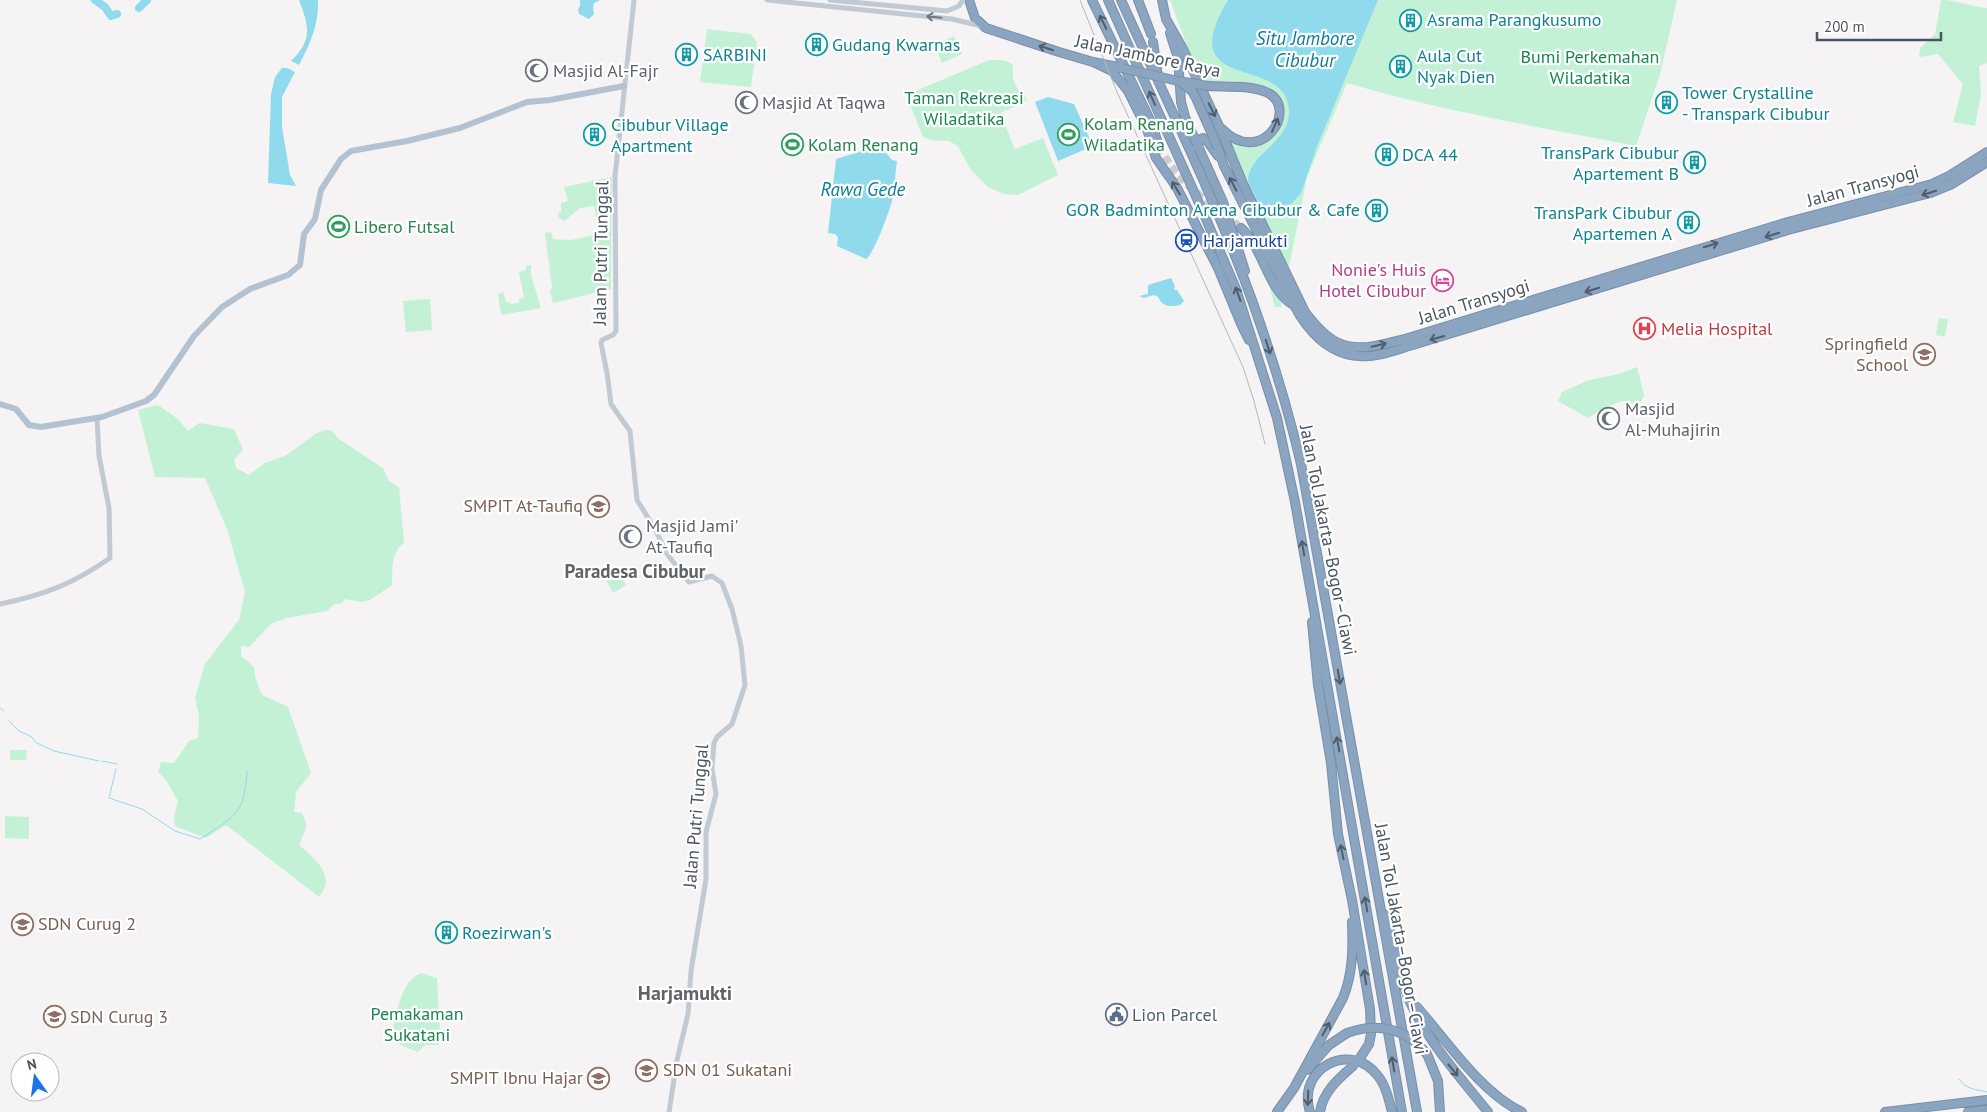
<svg xmlns="http://www.w3.org/2000/svg" width="1987" height="1112" viewBox="0 0 1987 1112" font-family="'PT Sans',sans-serif">
  <rect width="100%" height="100%" fill="#f5f3f3"/>
  <path fill="#c3f1d5" d="M 1170,0 L 1677,0 L 1660,74 L 1636,146 C 1540,127 1441,111 1347,83 L 1307,177 L 1281,307 L 1275,307 L 1238,171 L 1222,133 L 1255,143 L 1279,122 L 1274,95 L 1200,80 Z
    M 1941,0 C 1957,0 1971,7 1987,8 L 1987,63 L 1979,66 L 1981,94 L 1975,126 L 1953,122 L 1963,84 L 1938,54 L 1919,57 L 1920,48 L 1935,34 Z
    M 707,29 L 751,34 L 757,43 L 751,87 L 700,82 Z
    M 954,36 L 962,54 L 942,63 L 934,45 Z
    M 989,60 C 997,60 1007,59 1013,65 L 1013,79 L 1021,96 L 1025,96 L 1027,101 L 1000,113 L 1015,149 L 1043,138 L 1058,175 L 1018,195 L 1004,194 L 988,187 L 971,170 L 958,146 L 949,141 L 931,140 L 923,137 L 906,95 Z
    M 612,177 L 611,289 L 553,303 L 550,292 L 552,287 L 545,233 L 551,232 L 553,239 L 571,240 L 599,234 L 594,206 L 580,208 L 564,221 L 559,218 L 558,213 L 561,212 L 561,203 L 568,201 L 564,187 Z
    M 531,265 L 531,275 L 541,308 L 501,315 L 498,294 L 503,292 L 506,302 L 508,302 L 510,304 L 519,303 L 519,299 L 524,298 L 519,272 L 526,270 L 526,266 Z
    M 430,299 L 432,330 L 406,332 L 403,301 Z
    M 1939,318 L 1948,319 L 1945,337 L 1936,335 Z
    M 1637,367 L 1644,396 L 1639,404 L 1622,401 L 1602,409 L 1588,418 L 1558,401 L 1562,392 L 1589,380 L 1619,374 Z
    M 158,405 L 178,419 L 188,431 L 199,423 L 234,429 L 243,450 L 234,459 L 236,468 L 249,475 L 265,463 L 287,455 L 315,434 L 325,430 L 331,430 L 339,439 L 383,468 L 389,481 L 399,487 L 404,543 C 390,553 393,570 392,585 L 370,600 L 361,602 L 345,599 L 342,603 L 333,605 L 327,611 L 287,618 L 272,623 L 249,647 L 241,646 L 241,656 L 254,667 L 255,677 L 262,695 L 288,707 L 311,773 L 296,792 L 294,812 L 302,813 L 307,826 L 299,845 C 315,859 337,876 319,897 L 226,825 L 206,838 L 175,826 L 174,817 L 178,801 L 166,780 L 158,772 L 161,762 L 174,763 L 189,741 L 198,738 L 199,716 L 195,698 L 205,664 L 239,620 L 245,592 L 227,529 L 205,478 L 155,477 L 138,410 Z
    M 618,572 L 626,585 L 613,593 L 605,578 Z
    M 10,750 L 27,750 L 26,760 L 10,760 Z
    M 5,816 L 29,817 L 29,839 L 5,838 Z
    M 422,973 L 437,978 L 440,1032 L 439,1045 L 425,1045 L 418,1052 L 400,1045 L 399,1038 L 391,1035 C 397,1016 400,980 422,973 Z"/>
  <path fill="#90daee" d="M 299,0 L 318,0 C 319,25 310,44 299,65 L 291,61 C 313,40 309,26 299,0 Z
    M 580,0 L 600,0 L 594,3 L 593,8 L 594,14 L 589,19 L 579,14 L 578,9 L 580,6 Z
    M 1228,0 L 1378,0 L 1318,144 L 1301,193 L 1284,212 L 1271,218 C 1263,212 1260,205 1255,196 C 1253,191 1248,185 1248,179 C 1250,151 1296,141 1288,104 C 1278,56 1173,92 1228,0 Z
    M 282,68 L 287,68 L 295,72 L 282,97 L 282,127 L 290,175 L 296,186 L 268,183 L 271,94 L 275,77 Z
    M 1048,97 L 1074,104 L 1093,146 L 1058,161 L 1035,102 Z
    M 883,149 L 892,160 L 897,161 C 895,174 895,189 892,201 C 889,212 874,254 866,259 L 837,246 L 838,237 L 835,234 L 828,233 L 836,159 L 862,151 Z
    M 1171,278 L 1175,286 L 1174,290 L 1177,290 L 1184,301 L 1180,305 C 1169,307 1163,307 1158,297 L 1154,295 L 1144,298 L 1139,296 L 1148,294 L 1148,285 Z"/>
  <g fill="none" stroke-linecap="round" stroke-linejoin="round">
    <path stroke="#90daee" stroke-width="1" d="M 0,708 L 4,711
      M 9,721 L 19,731 L 32,737 L 35,742 L 54,751 L 99,761
      M 102,761 L 117,764
      M 116,769 L 109,798 L 142,809 L 175,831 L 200,839 C 236,815 244,816 247,771
      M 1959,1079 C 1966,1090 1976,1089 1987,1092"/>
    <path stroke="#90daee" stroke-width="8" d="M 95,0 L 105,7 L 111,16 L 117,14
      M 139,8 L 147,0"/>
    <path stroke="#caccce" stroke-width="8" stroke-dasharray="8 4" stroke-linecap="butt" d="M 1159,146 C 1176,182 1210,203 1241,228"/>
    <defs>
      <path id="highway" d="M 969,0 L 975,18 L 986,28 L 1059,52 L 1093,62 L 1122,68
        M 1092,0 L 1151,122 L 1159,146
        M 1108,0 L 1203,212 L 1236,289 L 1277,418 L 1295,502 L 1402,1112
        M 1121,0 C 1166,100 1216,200 1253,303 C 1272,356 1288,409 1301,464 L 1417,1112
        M 1138,0 L 1151,34
        M 1162,0 L 1166,19 L 1183,49 L 1220,128 L 1243,184 L 1305,312 C 1338,356 1357,351 1405,339 L 1788,222 L 1932,184 L 1949,176 L 1987,152
        M 1170,33 L 1178,58 L 1181,102 L 1185,117 L 1223,202 L 1245,271
        M 1153,42 L 1158,77
        M 1093,62 L 1112,71 L 1128,91 L 1147,129 L 1156,158 L 1177,188 L 1218,268 L 1242,326 L 1249,340
        M 1208,86 C 1226,87 1249,85 1266,92 C 1301,107 1262,169 1222,129
        M 1197,147 L 1199,140 L 1203,138 L 1208,142 L 1218,156
        M 1218,148 L 1224,166 L 1294,305 C 1307,330 1328,354 1359,356 C 1377,358 1398,349 1416,344 L 1788,230 L 1930,193 L 1952,184 L 1987,162
        M 1241,228 C 1264,249 1267,288 1292,304
        M 1312,622 L 1318,685 L 1331,763 L 1338,834 L 1352,900 L 1370,1009 L 1371,1034 L 1369,1044 L 1360,1058
        M 1386,915 C 1395,943 1398,973 1409,1000 C 1428,1042 1459,1076 1488,1112
        M 1417,1007 C 1447,1041 1481,1093 1522,1112
        M 1427,1054 L 1438,1081 L 1440,1112
        M 1307,1070 L 1329,1045 L 1347,1033
        M 1277,1112 L 1294,1088 L 1343,998 C 1353,973 1353,949 1352,922
        M 1310,1112 C 1296,1068 1351,1040 1378,1076 C 1386,1086 1389,1100 1392,1112
        M 1320,1112 C 1323,1092 1338,1079 1353,1066
        M 1885,1112 L 1987,1100
        M 1968,1112 L 1987,1110"/>
    </defs>
    <use href="#highway" stroke="#7690ad" stroke-width="10"/>
    <path stroke="#c1cad2" stroke-width="5" d="M 634,0 L 615,176 L 616,331 L 613,335 L 602,340 L 601,343 L 607,373 L 611,404 L 630,431 L 637,500 L 655,529 L 667,554 L 689,582 L 712,576 L 722,583 L 732,609 L 741,646 L 745,685 L 732,724 L 717,737 L 714,743 L 712,769 L 716,794 L 706,832 L 706,879 L 691,971 L 688,1014 L 677,1060 L 669,1112
      M 767,0 L 952,19 L 981,26
      M 830,0 L 947,11 L 959,6 L 963,0
      M 0,604 C 44,595 73,584 110,558 L 109,508 L 99,456 L 97,418"/>
    <path stroke="#b3c2d1" stroke-width="6" d="M 0,404 L 16,409 L 29,425 L 41,427 L 102,417 L 146,401 L 154,395 L 194,336 L 222,307 L 250,289 L 288,275 L 300,265 L 304,234 L 315,219 L 321,190 L 341,159 L 351,151 L 407,141 L 460,128 L 527,102 L 550,100 L 624,86"/>
    <use href="#highway" stroke="#8ba5c1" stroke-width="8"/>
    <path stroke="#b5b8bd" stroke-width="1" d="M 1080,0 L 1117,92 L 1243,367 L 1254,401 L 1265,444"/>
    <defs>
      <path id="highway-bridge" d="M 1122,68 L 1178,81 L 1208,86
        M 1182,83 L 1192,91 L 1196,98 L 1218,148
        M 1347,1033 C 1377,1022 1406,1028 1427,1054"/>
    </defs>
    <use href="#highway-bridge" stroke="#7690ad" stroke-width="10" stroke-linecap="butt"/>
    <use href="#highway-bridge" stroke="#8ba5c1" stroke-width="8"/>
  </g>
  <defs><path id="oneway-shaft" d="M-6 0H5M1.5-3L5.5 0L1.5 3" fill="none" stroke-width="1.6" stroke-linecap="round" stroke-linejoin="round" transform="scale(1.25)"/></defs>
  <use stroke="#6e7983" href="#oneway-shaft" transform="translate(934 17) rotate(-174)"/>
  <g stroke="#505e6b">
    <use href="#oneway-shaft" transform="translate(1103 22) rotate(-116)"/>
    <use href="#oneway-shaft" transform="translate(1046 48) rotate(-162)"/>
    <use href="#oneway-shaft" transform="translate(1152 98) rotate(-114)"/>
    <use href="#oneway-shaft" transform="translate(1212 110) rotate(64)"/>
    <use href="#oneway-shaft" transform="translate(1275 125) rotate(-66)"/>
    <use href="#oneway-shaft" transform="translate(1233 184) rotate(-117)"/>
    <use href="#oneway-shaft" transform="translate(1176 188) rotate(-122)"/>
    <use href="#oneway-shaft" transform="translate(1929 193) rotate(163)"/>
    <use href="#oneway-shaft" transform="translate(1772 235) rotate(163)"/>
    <use href="#oneway-shaft" transform="translate(1711 245) rotate(-17)"/>
    <use href="#oneway-shaft" transform="translate(1592 290) rotate(163)"/>
    <use href="#oneway-shaft" transform="translate(1238 294) rotate(-110)"/>
    <use href="#oneway-shaft" transform="translate(1437 338) rotate(164)"/>
    <use href="#oneway-shaft" transform="translate(1379 345) rotate(-13)"/>
    <use href="#oneway-shaft" transform="translate(1268 347) rotate(72)"/>
    <use href="#oneway-shaft" transform="translate(1303 548) rotate(-100)"/>
    <use href="#oneway-shaft" transform="translate(1339 677) rotate(80)"/>
    <use href="#oneway-shaft" transform="translate(1338 744) rotate(-100)"/>
    <use href="#oneway-shaft" transform="translate(1342 852) rotate(-102)"/>
    <use href="#oneway-shaft" transform="translate(1366 904) rotate(-100)"/>
    <use href="#oneway-shaft" transform="translate(1365 977) rotate(-99)"/>
    <use href="#oneway-shaft" transform="translate(1326 1029) rotate(-61)"/>
    <use href="#oneway-shaft" transform="translate(1393 1064) rotate(-100)"/>
    <use href="#oneway-shaft" transform="translate(1453 1070) rotate(50)"/>
    <use href="#oneway-shaft" transform="translate(1308 1098) rotate(92)"/>
  </g>
  <defs>
    <symbol id="building-ring" viewBox="-11 -11 22 22"><circle r="9.5" fill="#fff" stroke="#0f9aa8" stroke-width="1.5"/><path d="M-4-6H4V6H1V3H-1V6H-4ZM-2.5-4.3h1.7v1.8h-1.7ZM.8-4.3h1.7v1.8H.8ZM-2.5-1h1.7V.8h-1.7ZM.8-1h1.7V.8H.8Z" fill="#0f9aa8"/></symbol>
    <symbol id="mosque-ring" viewBox="-11 -11 22 22"><circle r="9.5" fill="#fff" stroke="#6b7280" stroke-width="1.5"/><path d="M3.5-4.9A6 6 0 1 0 3.5 4.9A5 5 0 1 1 3.5-4.9Z" fill="#6b7280"/></symbol>
    <symbol id="stadium-ring" viewBox="-11 -11 22 22"><circle r="9.5" fill="#fff" stroke="#2e9e5b" stroke-width="1.5"/><path d="M0-5a6.5 5 0 1 0 0 10a6.5 5 0 1 0 0-10ZM-3.5-1.8h7v3.6h-7Z" fill="#2e9e5b"/></symbol>
    <symbol id="station-ring" viewBox="-11 -11 22 22"><circle r="9.5" fill="#fff" stroke="#1a4fb4" stroke-width="1.5"/><path d="M-3-6H3Q5-6 5-4V2Q5 4 3 4L4.5 6H3L1.5 4h-3L-3 6H-4.5L-3 4Q-5 4-5 2V-4Q-5-6-3-6ZM-3.5-4v3h7v-3ZM-3.5 1v1.5H-2V1ZM2 1v1.5H3.5V1Z" fill="#1a4fb4"/></symbol>
    <symbol id="hotel-ring" viewBox="-11 -11 22 22"><circle r="9.5" fill="#fff" stroke="#d1479c" stroke-width="1.5"/><path d="M-6-4.5h1.5V1H6V5H4.5V3h-9V5H-6ZM-4 0a1.8 1.8 0 1 1 3.6 0ZM.5 0V-2.5h3Q6-2.5 6 0Z" fill="#d1479c"/></symbol>
    <symbol id="hospital-ring" viewBox="-11 -11 22 22"><circle r="9.5" fill="#fff" stroke="#e0444e" stroke-width="1.5"/><path d="M-5-5h3v3.5h4V-5h3V5h-3V1.5h-4V5h-3Z" fill="#e0444e"/></symbol>
    <symbol id="school-ring" viewBox="-11 -11 22 22"><circle r="9.5" fill="#fff" stroke="#8d6e63" stroke-width="1.5"/><path d="M0-5L7-2L0 1L-7-2ZM-4 1L0 2.5L4 1V4Q0 6-4 4Z" fill="#8d6e63"/></symbol>
    <symbol id="civic-ring" viewBox="-11 -11 22 22"><circle r="9.5" fill="#fff" stroke="#5c6f8a" stroke-width="1.5"/><path d="M-.6-6.5H3V-4.5H.6V-3L4-1V1h2V6H-6V1h2V-1L-.6-3ZM-1.2 2.5V6h2.4V2.5Z" fill="#5c6f8a"/></symbol>
  </defs>
  <g fill-rule="evenodd">
    <use href="#building-ring" x="1398" y="8" width="25" height="25"/>
    <use href="#building-ring" x="804" y="32" width="25" height="25"/>
    <use href="#building-ring" x="674" y="42" width="25" height="25"/>
    <use href="#building-ring" x="1388" y="54" width="25" height="25"/>
    <use href="#mosque-ring" x="524" y="58" width="25" height="25"/>
    <use href="#mosque-ring" x="734" y="90" width="25" height="25"/>
    <use href="#building-ring" x="1654" y="90" width="25" height="25"/>
    <use href="#stadium-ring" x="1056" y="122" width="25" height="25"/>
    <use href="#building-ring" x="582" y="122" width="25" height="25"/>
    <use href="#stadium-ring" x="780" y="132" width="25" height="25"/>
    <use href="#building-ring" x="1374" y="142" width="25" height="25"/>
    <use href="#building-ring" x="1682" y="150" width="25" height="25"/>
    <use href="#building-ring" x="1364" y="198" width="25" height="25"/>
    <use href="#building-ring" x="1676" y="210" width="25" height="25"/>
    <use href="#stadium-ring" x="326" y="214" width="25" height="25"/>
    <use href="#station-ring" x="1174" y="228" width="25" height="25"/>
    <use href="#hotel-ring" x="1430" y="268" width="25" height="25"/>
    <use href="#hospital-ring" x="1632" y="316" width="25" height="25"/>
    <use href="#school-ring" x="1912" y="342" width="25" height="25"/>
    <use href="#mosque-ring" x="1596" y="406" width="25" height="25"/>
    <use href="#school-ring" x="586" y="494" width="25" height="25"/>
    <use href="#mosque-ring" x="618" y="524" width="25" height="25"/>
    <use href="#school-ring" x="10" y="912" width="25" height="25"/>
    <use href="#building-ring" x="434" y="920" width="25" height="25"/>
    <use href="#civic-ring" x="1104" y="1002" width="25" height="25"/>
    <use href="#school-ring" x="42" y="1004" width="25" height="25"/>
    <use href="#school-ring" x="634" y="1058" width="25" height="25"/>
    <use href="#school-ring" x="586" y="1066" width="25" height="25"/>
  </g>
  <g text-anchor="middle" stroke-width="4.5" stroke-linejoin="round" paint-order="stroke">
    <g font-size="18" fill="#0d838f" stroke="#fff" text-anchor="start">
      <text x="1427" y="26">Asrama Parangkusumo</text>
      <text x="832" y="51">Gudang Kwarnas</text>
      <text x="703" y="61">SARBINI</text>
      <text x="1417" y="62">Aula Cut<tspan x="1417" dy="21">Nyak Dien</tspan></text>
      <text x="1682" y="99">Tower Crystalline<tspan x="1682" dy="21">- Transpark Cibubur</tspan></text>
      <text x="611" y="131">Cibubur Village<tspan x="611" dy="21">Apartment</tspan></text>
      <text x="1679" y="159" text-anchor="end">TransPark Cibubur<tspan x="1679" dy="21">Apartement B</tspan></text>
      <text x="1402" y="161">DCA 44</text>
      <text x="1360" y="216" text-anchor="end">GOR Badminton Arena Cibubur &amp; Cafe</text>
      <text x="1672" y="219" text-anchor="end">TransPark Cibubur<tspan x="1672" dy="21">Apartemen A</tspan></text>
      <text x="462" y="939">Roezirwan's</text>
    </g>
    <g font-size="18" fill="#4a5661" stroke="#fff">
      <text transform="translate(1148 56) rotate(12)" y="6">Jalan Jambore Raya</text>
      <text transform="translate(1863 186) rotate(-15)" y="6">Jalan Transyogi</text>
      <text transform="translate(601 253) rotate(-89)" y="6">Jalan Putri Tunggal</text>
      <text transform="translate(1474 302) rotate(-17)" y="6">Jalan Transyogi</text>
      <text transform="translate(1328 540) rotate(79)" y="6">Jalan Tol Jakarta–Bogor–Ciawi</text>
      <text transform="translate(696 816) rotate(-85)" y="6">Jalan Putri Tunggal</text>
      <text transform="translate(1401 939) rotate(80)" y="6">Jalan Tol Jakarta–Bogor–Ciawi</text>
    </g>
    <g font-size="18" fill="#17864f" stroke="#fff">
      <text x="1590" y="63">Bumi Perkemahan<tspan x="1590" dy="21">Wiladatika</tspan></text>
      <text x="964" y="104">Taman Rekreasi<tspan x="964" dy="21">Wiladatika</tspan></text>
      <text x="417" y="1020">Pemakaman<tspan x="417" dy="21">Sukatani</tspan></text>
    </g>
    <g font-size="18" fill="#5b616d" stroke="#fff" text-anchor="start">
      <text x="553" y="77">Masjid Al-Fajr</text>
      <text x="762" y="109">Masjid At Taqwa</text>
      <text x="1625" y="415">Masjid<tspan x="1625" dy="21">Al-Muhajirin</tspan></text>
      <text x="646" y="532">Masjid Jami'<tspan x="646" dy="21">At-Taufiq</tspan></text>
    </g>
    <g font-size="18" fill="#27864d" stroke="#fff" text-anchor="start">
      <text x="1084" y="130">Kolam Renang<tspan x="1084" dy="21">Wiladatika</tspan></text>
      <text x="808" y="151">Kolam Renang</text>
      <text x="354" y="233">Libero Futsal</text>
    </g>
    <g font-size="18" fill="#164399" stroke="#fff" text-anchor="start">
      <text x="1203" y="247">Harjamukti</text>
    </g>
    <g font-size="18" fill="#b23c85" stroke="#fff" text-anchor="end">
      <text x="1426" y="276">Nonie's Huis<tspan x="1426" dy="21">Hotel Cibubur</tspan></text>
    </g>
    <g font-size="18" fill="#be3a42" stroke="#fff" text-anchor="start">
      <text x="1661" y="335">Melia Hospital</text>
    </g>
    <g font-size="18" fill="#785e54" stroke="#fff" text-anchor="end">
      <text x="1908" y="350">Springfield<tspan x="1908" dy="21">School</tspan></text>
      <text x="583" y="512">SMPIT At-Taufiq</text>
      <text x="38" y="930" text-anchor="start">SDN Curug 2</text>
      <text x="70" y="1023" text-anchor="start">SDN Curug 3</text>
      <text x="663" y="1076" text-anchor="start">SDN 01 Sukatani</text>
      <text x="583" y="1084">SMPIT Ibnu Hajar</text>
    </g>
    <g font-size="18" fill="#4e5e75" stroke="#fff" text-anchor="start">
      <text x="1132" y="1021">Lion Parcel</text>
    </g>
    <g font-size="19" font-style="italic" fill="#0c7c9b" stroke="#fff">
      <text x="1305" y="45">Situ Jambore<tspan x="1305" dy="22">Cibubur</tspan></text>
      <text x="863" y="196">Rawa Gede</text>
    </g>
    <g font-size="19" font-weight="bold" fill="#5f6368" stroke="#fff">
      <text x="635" y="578">Paradesa Cibubur</text>
    </g>
    <g font-size="20" font-weight="bold" fill="#5f6368" stroke="#fff">
      <text x="685" y="1000">Harjamukti</text>
    </g>
  </g>
  <g transform="translate(35 1077) rotate(346)"><circle r="24" fill="#ffffff" stroke="#b7bbc0"/>
  <path d="M0-4L9 19L0 12L-9 19Z" fill="#1a73e8"/>
  <text y="-8" font-size="14" font-weight="bold" text-anchor="middle" fill="#4a5661">N</text>
  </g>
  <path d="M1817 32v8h124v-8" fill="none" stroke="#4a5661" stroke-width="2.5"/>
  <text x="1824" y="32" font-size="15" fill="#4a5661" stroke="#ffffff" stroke-width="4" paint-order="stroke">200 m</text>
</svg>
